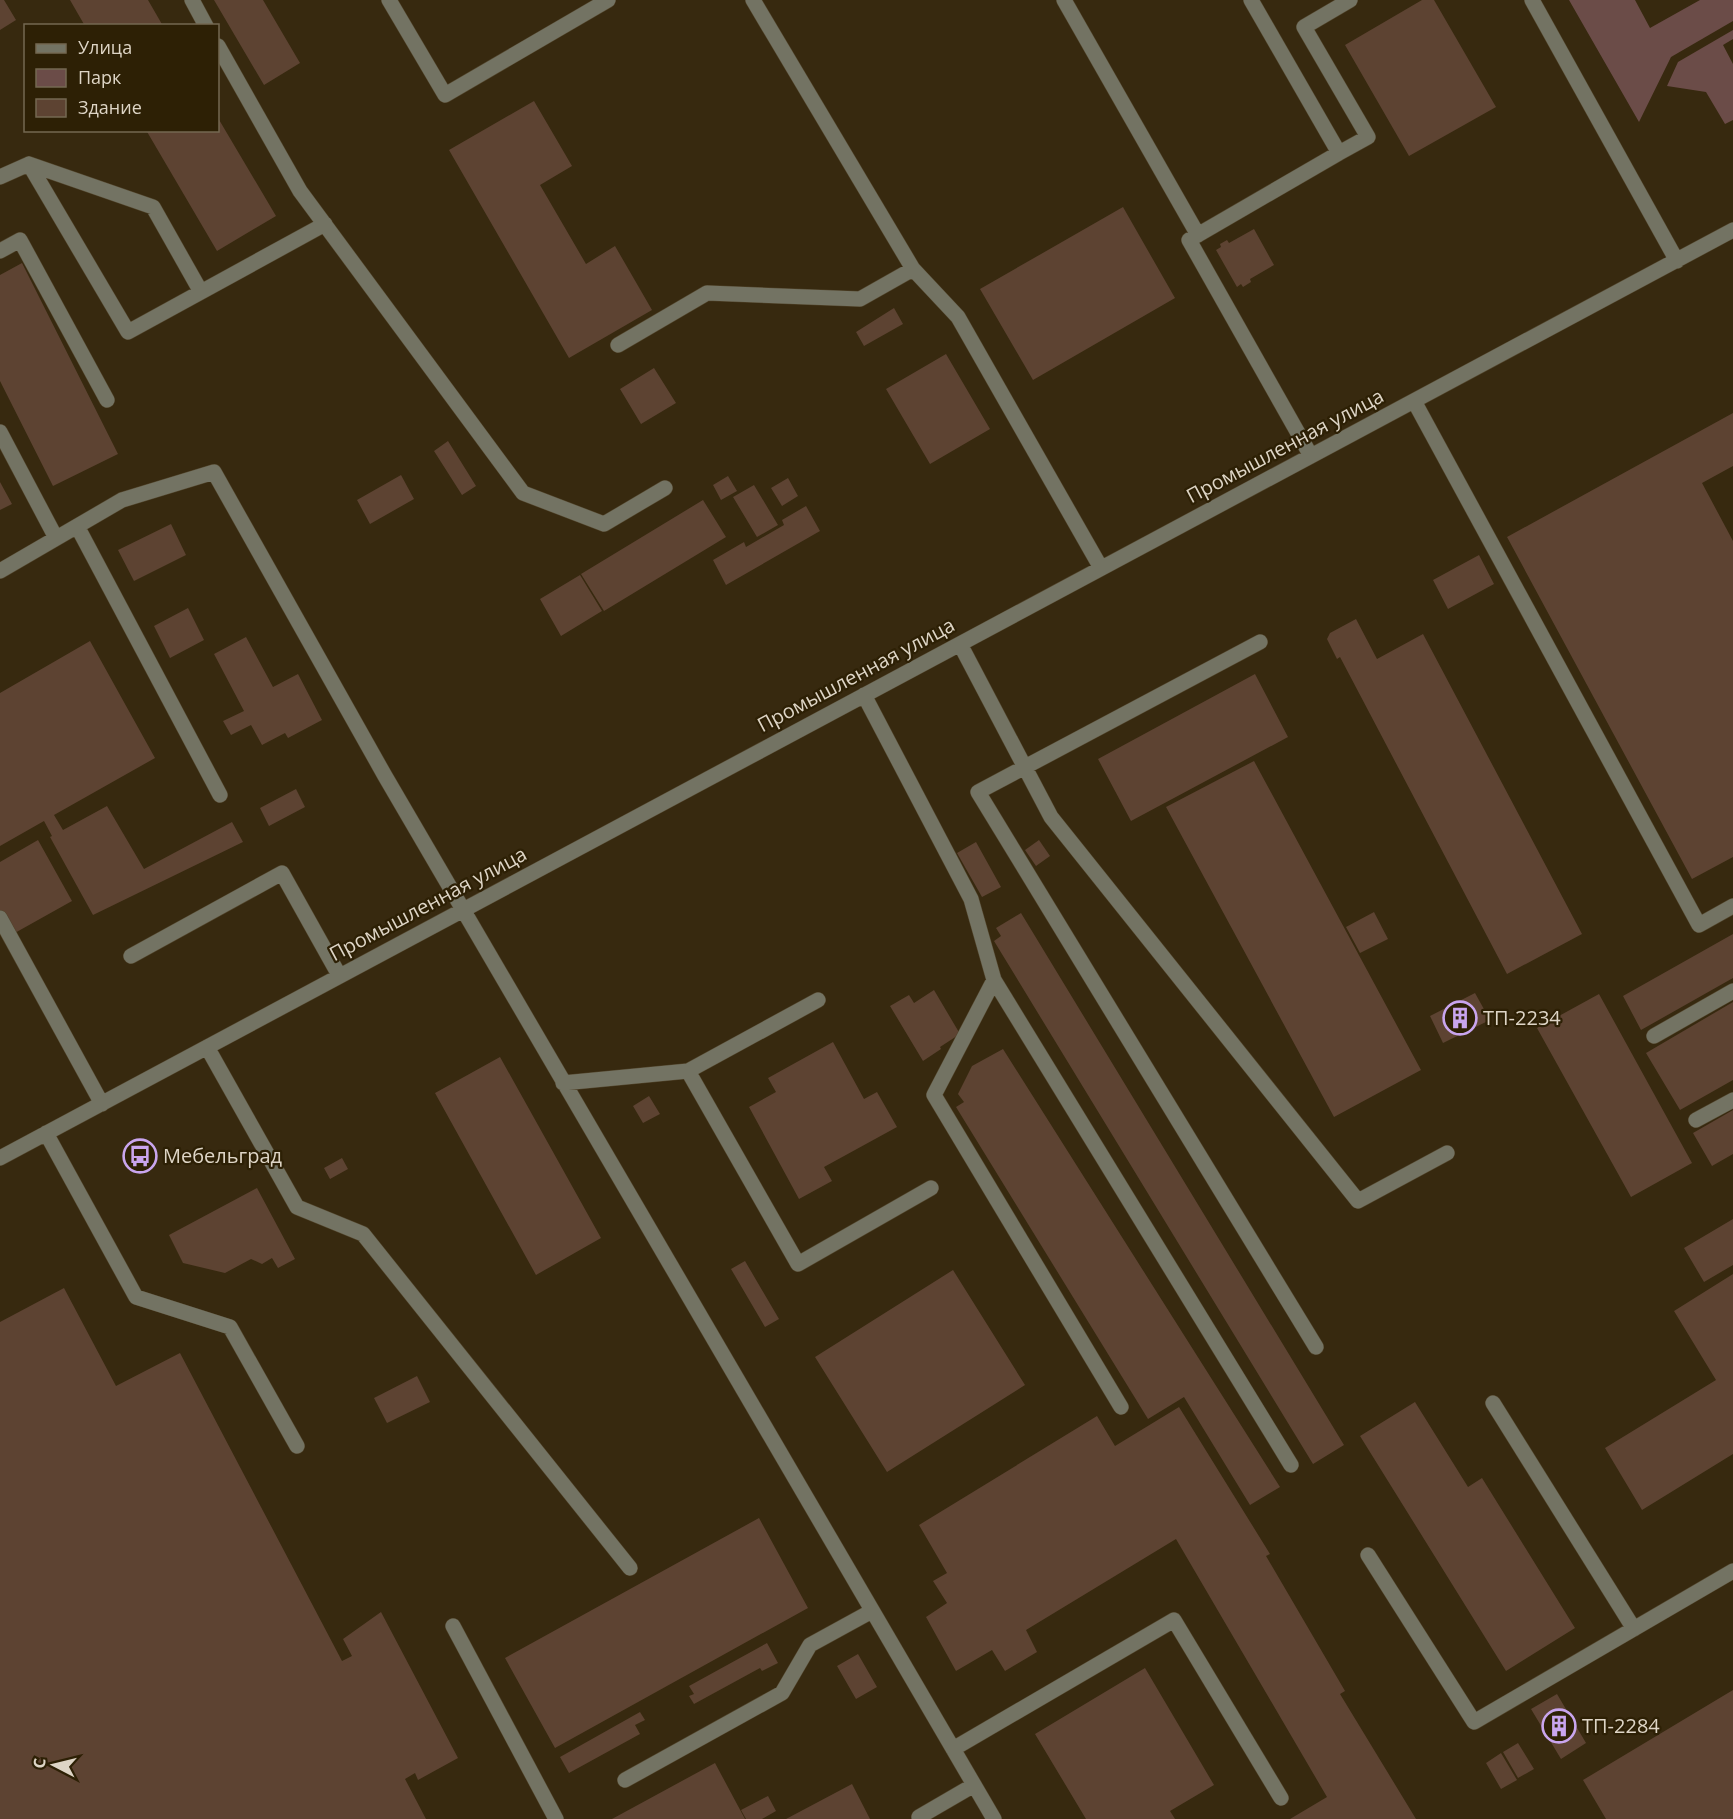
<svg xmlns="http://www.w3.org/2000/svg" width="1733" height="1819" viewBox="0 0 1733 1819" font-family="'Open Sans',sans-serif">
  <rect width="100%" height="100%" fill="#37290f"/>
  <path fill="#6b4c48" d="M 1569,0 L 1635,0 L 1650,28 L 1700,0 L 1733,0 L 1733,21 L 1671,57 L 1639,122 Z
    M 1733,30 L 1733,39 L 1723,45 L 1733,64 L 1733,120 L 1725,124 L 1706,92 L 1667,86 L 1678,62 Z"/>
  <path fill="#5d4332" d="M 0,0 L 4,0 L 16,20 L 0,30 Z
    M 70,0 L 148,0 L 163,26 L 85,26 Z
    M 214,0 L 263,0 L 300,63 L 264,85 Z
    M 1422,0 L 1434,0 L 1496,107 L 1409,156 L 1345,45 Z
    M 534,101 L 572,166 L 540,185 L 586,264 L 615,246 L 652,310 L 569,358 L 449,150 Z
    M 218,118 L 276,216 L 217,251 L 146,130 L 218,130 Z
    M 1123,207 L 1175,298 L 1033,380 L 980,289 Z
    M 1254,229 L 1274,265 L 1250,279 L 1251,282 L 1243,287 L 1241,284 L 1237,287 L 1216,250 L 1221,247 L 1220,244 L 1227,240 L 1229,243 Z
    M 22,263 L 118,454 L 53,486 L 0,381 L 0,275 Z
    M 894,308 L 903,324 L 864,346 L 856,332 Z
    M 946,354 L 990,429 L 930,464 L 886,389 Z
    M 654,368 L 676,403 L 641,424 L 620,389 Z
    M 1733,413 L 1733,466 L 1702,483 L 1733,541 L 1733,857 L 1692,879 L 1507,537 Z
    M 448,441 L 476,486 L 462,495 L 434,451 Z
    M 401,475 L 414,499 L 370,524 L 357,500 Z
    M 728,476 L 737,491 L 721,500 L 713,485 Z
    M 788,478 L 798,496 L 782,506 L 771,488 Z
    M 0,482 L 12,504 L 0,510 Z
    M 754,485 L 778,525 L 757,537 L 733,497 Z
    M 703,500 L 726,537 L 604,611 L 581,574 Z
    M 806,506 L 820,531 L 726,585 L 713,560 L 744,542 L 746,547 L 784,525 L 782,520 Z
    M 171,524 L 186,555 L 134,581 L 118,550 Z
    M 1479,555 L 1494,584 L 1448,609 L 1433,580 Z
    M 580,575 L 602,611 L 561,636 L 540,599 Z
    M 188,608 L 204,640 L 170,658 L 154,626 Z
    M 1356,619 L 1377,659 L 1423,634 L 1582,934 L 1507,974 L 1340,657 L 1337,659 L 1327,639 L 1330,633 Z
    M 246,637 L 273,687 L 298,674 L 322,720 L 288,738 L 285,733 L 262,745 L 251,725 L 231,735 L 223,721 L 244,711 L 214,654 Z
    M 90,641 L 155,758 L 54,815 L 63,830 L 107,806 L 144,869 L 232,822 L 243,842 L 93,915 L 50,837 L 52,836 L 44,821 L 0,846 L 0,693 Z
    M 1255,674 L 1288,737 L 1131,821 L 1098,759 Z
    M 1254,761 L 1421,1070 L 1334,1117 L 1166,807 Z
    M 296,789 L 305,807 L 269,826 L 260,808 Z
    M 38,840 L 72,901 L 13,934 L 0,911 L 0,862 Z
    M 1039,840 L 1050,856 L 1036,866 L 1025,850 Z
    M 976,842 L 1001,887 L 982,897 L 957,853 Z
    M 1374,912 L 1388,939 L 1360,953 L 1346,927 Z
    M 1021,913 L 1344,1445 L 1313,1464 L 994,941 L 1001,936 L 996,928 Z
    M 1733,934 L 1733,978 L 1641,1030 L 1623,996 Z
    M 934,990 L 960,1034 L 940,1047 L 941,1049 L 923,1061 L 890,1006 L 909,995 L 914,1003 Z
    M 1475,993 L 1490,1020 L 1443,1043 L 1430,1016 Z
    M 1599,994 L 1692,1163 L 1631,1197 L 1537,1028 Z
    M 1733,1002 L 1733,1080 L 1680,1110 L 1646,1053 Z
    M 833,1042 L 864,1099 L 877,1092 L 897,1127 L 824,1167 L 832,1181 L 799,1199 L 749,1107 L 776,1092 L 768,1078 Z
    M 1003,1049 L 1280,1487 L 1250,1505 L 1184,1397 L 1148,1419 L 956,1107 L 964,1102 L 958,1094 L 972,1066 Z
    M 500,1057 L 601,1238 L 536,1275 L 435,1093 Z
    M 649,1096 L 660,1114 L 643,1123 L 633,1106 Z
    M 1733,1110 L 1733,1154 L 1712,1166 L 1693,1133 Z
    M 342,1158 L 348,1169 L 330,1179 L 324,1168 Z
    M 257,1188 L 295,1259 L 278,1268 L 272,1258 L 262,1264 L 251,1259 L 225,1273 L 183,1263 L 169,1235 Z
    M 1733,1219 L 1733,1265 L 1704,1282 L 1684,1248 Z
    M 745,1261 L 779,1319 L 765,1327 L 731,1269 Z
    M 953,1270 L 1025,1385 L 887,1472 L 815,1357 Z
    M 1733,1274 L 1733,1454 L 1642,1510 L 1605,1448 L 1716,1380 L 1674,1311 Z
    M 64,1288 L 116,1386 L 180,1353 L 342,1661 L 352,1656 L 343,1639 L 381,1612 L 458,1758 L 418,1780 L 415,1773 L 405,1779 L 426,1819 L 0,1819 L 0,1322 Z
    M 417,1376 L 430,1402 L 387,1423 L 374,1398 Z
    M 1415,1402 L 1468,1487 L 1482,1478 L 1575,1628 L 1506,1671 L 1360,1436 Z
    M 1179,1407 L 1270,1554 L 1266,1556 L 1345,1691 L 1340,1694 L 1416,1819 L 1290,1819 L 1327,1797 L 1176,1539 L 1026,1630 L 1037,1652 L 1005,1671 L 992,1650 L 956,1671 L 926,1617 L 947,1603 L 933,1581 L 947,1573 L 919,1525 L 1097,1416 L 1115,1446 Z
    M 759,1518 L 808,1608 L 555,1748 L 505,1658 Z
    M 767,1643 L 778,1663 L 762,1671 L 760,1668 L 694,1704 L 689,1696 L 694,1694 L 689,1686 Z
    M 858,1654 L 877,1687 L 856,1699 L 837,1666 Z
    M 1145,1668 L 1214,1785 L 1170,1811 L 1175,1819 L 1086,1819 L 1035,1734 Z
    M 1733,1690 L 1733,1819 L 1606,1819 L 1583,1780 Z
    M 1557,1694 L 1586,1743 L 1561,1759 L 1531,1709 Z
    M 640,1712 L 645,1720 L 635,1725 L 640,1734 L 569,1773 L 560,1757 Z
    M 1518,1743 L 1534,1769 L 1518,1778 L 1503,1752 Z
    M 1501,1753 L 1517,1780 L 1501,1789 L 1486,1763 Z
    M 715,1763 L 745,1819 L 612,1819 Z
    M 852,1784 L 870,1819 L 786,1819 Z
    M 768,1796 L 776,1811 L 762,1819 L 746,1819 L 741,1810 Z"/>
  <g fill="none" stroke-linecap="round" stroke-linejoin="round">
    <defs>
      <path id="minor" d="M 192,0 L 206,26
        M 389,0 L 445,95 L 608,0
        M 1064,0 L 1198,235
        M 1251,0 L 1339,153 L 1189,240 L 1311,456
        M 1532,0 L 1677,261
        M 218,46 L 300,191 L 523,493 L 604,524 L 665,488
        M 1339,153 L 1368,137 L 1304,27 L 1350,0
        M 29,164 L 128,332 L 325,224
        M 0,177 L 29,164 L 153,207 L 201,292
        M 0,251 L 20,240 L 107,400
        M 913,269 L 958,317 L 1101,568
        M 618,345 L 707,293 L 860,299 L 913,269 L 753,0
        M 1414,401 L 1699,925 L 1733,906
        M 0,432 L 56,538
        M 77,526 L 220,795
        M 0,571 L 122,500 L 214,472 L 385,776 L 994,1819
        M 1260,642 L 978,792 L 1316,1347
        M 960,644 L 1051,817 L 1358,1201 L 1447,1153
        M 864,695 L 971,899 L 994,980 L 1291,1465
        M 0,918 L 102,1104
        M 131,956 L 282,873 L 339,975
        M 994,980 L 934,1095 L 1121,1407
        M 1654,1036 L 1733,991
        M 207,1047 L 297,1207 L 363,1234 L 630,1568
        M 688,1071 L 798,1264 L 931,1188
        M 563,1083 L 688,1071 L 818,1000
        M 1696,1120 L 1733,1100
        M 46,1133 L 136,1297 L 230,1327 L 297,1446
        M 0,1158 L 1733,230
        M 1493,1403 L 1634,1629
        M 1368,1555 L 1474,1722 L 1733,1571
        M 453,1626 L 556,1819
        M 953,1749 L 1174,1620 L 1281,1798
        M 625,1780 L 782,1693 L 810,1645 L 872,1611
        M 920,1819 L 919,1817 L 974,1785"/>
    </defs>
    <use href="#minor" stroke="#52452c" stroke-width="16"/>
    <use href="#minor" stroke="#737363" stroke-width="15"/>
  </g>
  <defs>
    <symbol id="building-ring" viewBox="-11 -11 22 22"><circle r="9.5" fill="#2d2005" stroke="#c9a5ee" stroke-width="1.5"/><path d="M-4-6H4V6H1V3H-1V6H-4ZM-2.5-4.3h1.7v1.8h-1.7ZM.8-4.3h1.7v1.8H.8ZM-2.5-1h1.7V.8h-1.7ZM.8-1h1.7V.8H.8Z" fill="#c9a5ee"/></symbol>
    <symbol id="bus-ring" viewBox="-11 -11 22 22"><circle r="9.5" fill="#2d2005" stroke="#c9a5ee" stroke-width="1.5"/><path d="M-5-6H5V4H4V6H2V4H-2V6H-4V4H-5ZM-3.5-4V0h7V-4ZM-3.5 1.2v1.5H-2V1.2ZM2 1.2v1.5H3.5V1.2Z" fill="#c9a5ee"/></symbol>
  </defs>
  <g fill-rule="evenodd">
    <use href="#building-ring" x="1441" y="999" width="38" height="38"/>
    <use href="#bus-ring" x="121" y="1137" width="38" height="38"/>
    <use href="#building-ring" x="1540" y="1707" width="38" height="38"/>
  </g>
  <g text-anchor="middle" stroke-width="4.5" stroke-linejoin="round" paint-order="stroke">
    <g font-size="20" fill="#ded5c6" stroke="#2d2005">
      <text transform="translate(1285 446) rotate(-28)" y="7">Промышленная улица</text>
      <text transform="translate(856 675) rotate(-28)" y="7">Промышленная улица</text>
      <text transform="translate(428 904) rotate(-28)" y="7">Промышленная улица</text>
    </g>
    <g font-size="20" fill="#ded5c6" stroke="#2d2005" text-anchor="start">
      <text x="1483" y="1025">ТП-2234</text>
      <text x="163" y="1163">Мебельград</text>
      <text x="1582" y="1733">ТП-2284</text>
    </g>
  </g>
  <rect x="24" y="24" width="195" height="108" fill="#2d2005" stroke="#746852" stroke-width="1.5"/>
  <rect x="36" y="44" width="30" height="9" fill="#737363" stroke="#746852" stroke-width="1.5"/>
  <text x="78" y="54" font-size="18" fill="#ded5c6">Улица</text>
  <rect x="36" y="69" width="30" height="18" fill="#6b4c48" stroke="#746852" stroke-width="1.5"/>
  <text x="78" y="84" font-size="18" fill="#ded5c6">Парк</text>
  <rect x="36" y="99" width="30" height="18" fill="#5d4332" stroke="#746852" stroke-width="1.5"/>
  <text x="78" y="114" font-size="18" fill="#ded5c6">Здание</text>
  <g transform="translate(54 1765) rotate(277)" stroke="#2d2005" stroke-width="4.5" paint-order="stroke">
  <path d="M0-4.5L10 22L0 15L-10 22Z" fill="#ded5c6"/>
  <text y="-9" font-size="16" font-weight="bold" text-anchor="middle" fill="#ded5c6">С</text>
  </g>
</svg>
